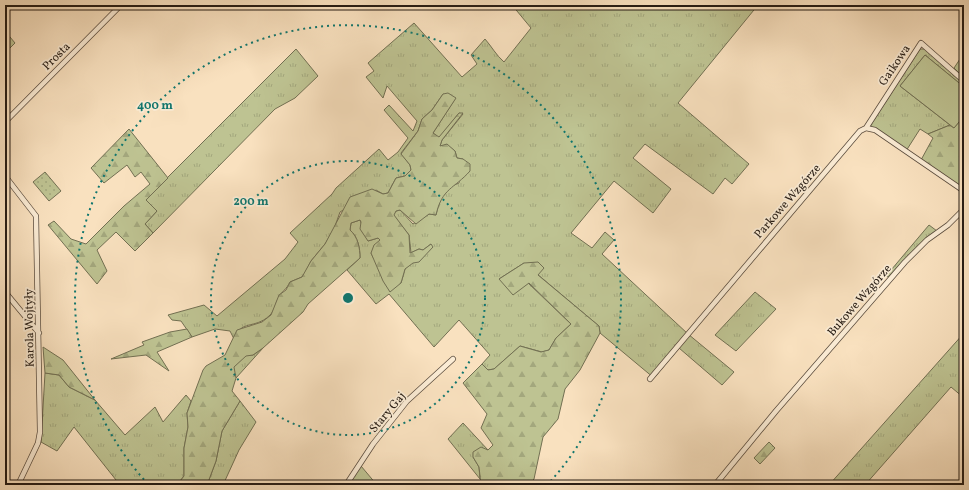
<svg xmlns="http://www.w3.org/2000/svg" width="969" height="490" viewBox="0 0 969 490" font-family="Vollkorn,serif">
  <defs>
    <pattern id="grass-tufts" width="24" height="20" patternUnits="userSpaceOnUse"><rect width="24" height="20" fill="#bec392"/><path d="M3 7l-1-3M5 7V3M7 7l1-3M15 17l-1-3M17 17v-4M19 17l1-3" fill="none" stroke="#a3a77d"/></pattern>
    <pattern id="forest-firs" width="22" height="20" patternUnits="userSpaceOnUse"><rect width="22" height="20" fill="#bec392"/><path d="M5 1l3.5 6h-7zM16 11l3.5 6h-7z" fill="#a3a77d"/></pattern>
    <pattern id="park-dots" width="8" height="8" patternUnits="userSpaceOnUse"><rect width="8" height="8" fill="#bec392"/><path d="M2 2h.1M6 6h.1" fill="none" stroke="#a3a77d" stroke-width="1.8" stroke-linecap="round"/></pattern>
  </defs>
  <rect width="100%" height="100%" fill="#f9e1bf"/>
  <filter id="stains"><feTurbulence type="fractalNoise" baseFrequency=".005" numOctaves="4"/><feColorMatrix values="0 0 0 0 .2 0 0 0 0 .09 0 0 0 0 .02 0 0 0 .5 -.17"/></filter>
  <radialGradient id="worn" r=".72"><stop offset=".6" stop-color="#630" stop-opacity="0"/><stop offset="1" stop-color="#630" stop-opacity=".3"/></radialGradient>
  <path fill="url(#grass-tufts)" stroke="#727053" d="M 512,5 L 758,5 L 678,103 L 749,164 L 732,184 L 725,178 L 713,194 L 645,144 L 633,158 L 671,189 L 653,213 L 614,181 L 571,233 L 592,248 L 605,232 L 614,240 L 602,254 L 688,334 L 734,372 L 722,385 L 679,348 L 654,378 L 600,333 L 599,326 L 524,263 L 499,279 L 528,283 L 571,324 L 556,338 L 549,350 L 542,352 L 520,346 L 494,369 L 488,370 L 482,364 L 490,355 L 459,320 L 434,347 L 389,294 L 376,304 L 347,270 L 360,258 C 360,248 358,237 350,230 L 351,223 L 360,220 L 368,241 L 378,238 L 381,241 L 371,253 L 374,259 L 401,283 L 405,269 L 431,244 L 423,250 L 419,249 L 411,253 L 409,235 L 393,215 L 396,211 L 400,210 L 413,224 L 429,214 L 436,215 C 439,201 444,188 459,183 L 463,159 L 457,158 L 455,151 L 447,145 L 440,146 L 442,140 L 463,114 L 459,113 L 439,138 L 433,133 L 455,99 L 443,94 L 432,110 L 422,119 L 418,131 L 401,153 L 410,165 L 411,170 L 405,176 L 396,178 L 388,193 L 383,194 L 376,190 L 340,212 L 334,229 L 325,244 L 311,261 L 305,273 L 302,277 L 290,282 C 287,289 281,292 279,297 C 275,303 275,311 269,316 C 255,329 240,320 234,339 L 230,331 L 215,329 L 192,337 L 181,321 L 172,320 L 168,315 L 204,305 L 217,316 L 285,259 L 298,242 L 290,233 L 332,194 L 336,188 L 379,149 L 388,160 L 398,152 L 408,138 L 384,110 L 389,105 L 413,131 L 417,121 L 387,86 L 383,98 L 366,77 L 374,71 L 368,63 L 414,23 L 462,77 L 477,64 L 471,55 L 485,39 C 492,47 496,55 504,62 L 531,28 Z
    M 296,49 L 318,76 L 295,98 L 275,109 L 153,233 L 145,224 L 157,211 L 145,200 Z
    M 920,49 L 925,49 L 964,83 L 964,87 L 925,55 L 900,86 L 950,125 L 928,134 L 920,129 L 906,151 L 870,126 Z
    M 929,225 L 937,231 L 909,255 L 888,277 L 886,276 Z
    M 755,292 L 776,309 L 736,351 L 715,335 Z
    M 964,333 L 964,398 L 951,387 L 865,485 L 829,485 Z
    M 263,348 L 236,378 L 233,367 L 246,355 L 253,355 Z
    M 45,373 L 59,375 L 69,387 L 95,400 L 125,435 L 155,407 L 163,422 L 186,395 L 191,401 L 187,413 L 188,427 L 184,448 L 184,476 L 177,485 L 120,485 L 74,427 L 57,451 L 41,442 Z
    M 240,401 L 256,422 L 239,450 L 223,485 L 207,485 L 216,461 L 222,431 Z
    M 463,423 L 488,450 L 473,457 L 479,467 L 480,479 L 448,439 Z
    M 361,466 L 377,485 L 347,485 Z"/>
  <path fill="url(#forest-firs)" stroke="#727053" d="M 5,31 L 15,43 L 5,53 Z
    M 964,53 L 964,78 L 954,68 Z
    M 448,93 L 456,98 L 433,133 L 439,137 L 459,113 L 463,113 L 442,140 L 440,146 L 447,144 L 455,151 L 457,158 L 463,159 L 470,164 L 470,171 C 454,189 442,188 436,215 L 429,214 L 416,224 L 400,210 L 396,211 L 394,215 L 409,235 L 410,253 L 419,249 L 423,250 L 431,244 L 433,247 L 419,262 L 413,263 L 405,269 L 401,283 L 390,292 L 383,281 L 371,253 L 374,245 L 380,240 L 378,238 L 368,241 L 360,229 L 361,222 L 360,220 L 351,223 L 350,230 C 358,237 360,248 360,258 L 308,304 L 303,312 L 263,348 L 253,355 L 246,356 L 234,367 L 236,378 L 232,391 L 240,401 L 222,431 L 216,461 L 207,485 L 177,485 L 184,476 L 184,448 L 188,427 L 187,413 L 203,370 L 206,366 L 225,355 L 237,330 L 262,322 L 271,315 L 279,295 L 286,290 L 290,282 L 302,277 L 311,261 L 325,244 L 350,197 L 372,189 L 383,194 L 388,193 L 396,178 L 405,176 L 411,170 L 410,165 L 401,154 L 418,131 L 422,119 L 432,110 L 443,94 Z
    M 963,117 L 964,118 L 964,189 L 921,160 L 933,138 L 928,134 L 950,125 L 954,128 Z
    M 129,129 L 168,178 L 146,200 L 157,211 L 145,224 L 153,233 L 135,251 L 116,232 L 97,250 L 107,271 L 97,284 L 48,225 L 54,221 L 71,239 L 86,244 L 124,206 L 150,184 L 141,172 L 135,177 L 127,165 L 104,183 L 91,168 Z
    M 538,262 L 544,268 L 538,275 L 599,326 L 600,333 L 580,370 L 565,389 L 558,419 L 543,437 L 534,479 L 529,485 L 481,485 L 479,467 L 473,457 L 473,452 L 481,447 L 488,450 L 493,445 L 481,428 L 487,414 L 463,383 L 482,364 L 488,370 L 494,369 L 520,346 L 541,352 L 549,350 L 556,338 L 571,324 L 529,283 L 513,295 L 499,279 L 524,263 Z
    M 187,329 L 192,337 L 157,352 L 169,371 L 146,355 L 111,359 L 144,345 L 142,342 L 170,332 Z
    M 43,347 L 63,360 L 95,400 L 69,387 L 59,375 L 45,373 Z
    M 769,442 L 775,448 L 760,464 L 754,458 Z"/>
  <path fill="url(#park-dots)" stroke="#727053" d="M 45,172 L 61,191 L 49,201 L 33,182 Z"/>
  <path fill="#bec392" stroke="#727053" d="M 925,55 L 964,87 L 964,116 L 954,128 L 900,86 Z"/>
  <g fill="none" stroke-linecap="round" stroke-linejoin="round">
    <defs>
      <path id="minor" d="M 5,122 L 121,5
        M 866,128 L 921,43 L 964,81
        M 5,176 L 36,216 L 40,432 L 38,443 L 18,485
        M 5,292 L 39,333
        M 650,379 L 860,131 L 866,128 L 875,130 L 964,191
        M 346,485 L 373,444 L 407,401 L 453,359
        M 715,485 L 776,411 L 905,262 L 927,240 L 948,225 L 964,209"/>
    </defs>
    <use href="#minor" stroke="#5b4d3f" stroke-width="6"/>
    <use href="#minor" stroke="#fbecd5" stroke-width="4.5"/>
  </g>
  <g fill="none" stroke="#0f766e" stroke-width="2" stroke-dasharray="2 4">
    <circle cx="348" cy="298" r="137"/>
    <path d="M148 484A273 273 0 1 1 548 484"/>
  </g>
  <g text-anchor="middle" stroke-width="3.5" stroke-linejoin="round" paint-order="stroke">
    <g font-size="12" fill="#261c14" stroke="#fbecd5">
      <text transform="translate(56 56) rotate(-45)" y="4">Prosta</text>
      <text transform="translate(894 65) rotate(-56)" y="4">Gaikowa</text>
      <text transform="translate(787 201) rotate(-49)" y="4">Parkowe Wzgórze</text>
      <text transform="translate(859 300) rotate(-49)" y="4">Bukowe Wzgórze</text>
      <text transform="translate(29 328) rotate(-91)" y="4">Karola Wojtyły</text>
      <text transform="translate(387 412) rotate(-50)" y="4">Stary Gaj</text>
    </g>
  </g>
  <circle cx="348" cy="298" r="6" fill="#0f766e" stroke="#fbecd5" stroke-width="2"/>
  <g font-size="12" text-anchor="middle" font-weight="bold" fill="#0f766e" stroke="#fbecd5" stroke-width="3.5" stroke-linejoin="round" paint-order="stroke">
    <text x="155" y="109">400 m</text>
    <text x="251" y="205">200 m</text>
  </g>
  <rect width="969" height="490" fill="none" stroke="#f9e1bf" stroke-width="20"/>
  <rect x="6" y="6" width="957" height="478" fill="none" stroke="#261c14" stroke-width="2"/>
  <rect x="10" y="10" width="949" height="470" fill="none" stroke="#261c14"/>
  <rect width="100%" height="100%" filter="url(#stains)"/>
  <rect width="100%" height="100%" fill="url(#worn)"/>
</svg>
